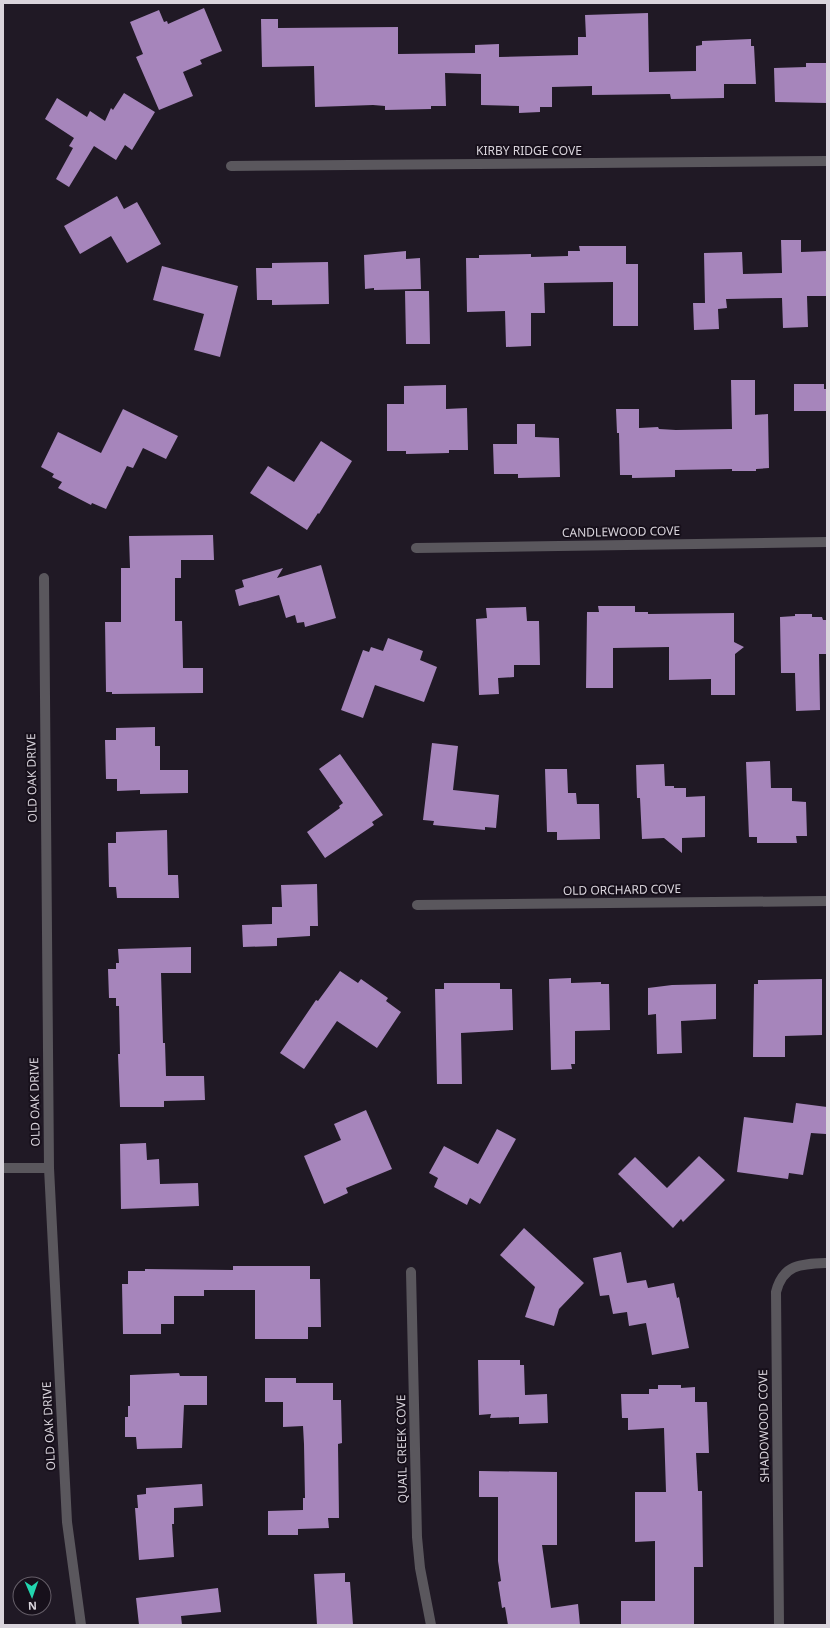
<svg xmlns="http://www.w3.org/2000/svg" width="830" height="1628" viewBox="0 0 830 1628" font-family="'Noto Sans',sans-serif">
  <rect width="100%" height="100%" fill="#201925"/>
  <path fill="#a685bb" d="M 204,8 L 222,51 L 200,60 L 202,64 L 183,72 L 193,96 L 159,110 L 136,57 L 143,54 L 130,22 L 159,10 L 164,22 L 167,21 L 168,24 Z
    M 648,13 L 649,72 L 696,71 L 696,46 L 702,45 L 702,41 L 751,39 L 751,46 L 754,46 L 756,84 L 724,84 L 724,98 L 671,99 L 670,94 L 592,95 L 592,86 L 552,87 L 552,107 L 540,107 L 540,112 L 519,113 L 519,106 L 481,105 L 481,74 L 445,73 L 446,106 L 431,106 L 431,109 L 385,110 L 385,106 L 373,105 L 315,107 L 314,66 L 262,67 L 261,19 L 278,19 L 278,28 L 398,27 L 398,54 L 475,53 L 475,45 L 499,44 L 499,57 L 578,55 L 578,37 L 586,37 L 585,15 Z
    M 806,63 L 827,63 L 827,103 L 775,102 L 774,68 L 806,67 Z
    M 124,93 L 155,112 L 132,150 L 125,145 L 116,160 L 94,146 L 69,187 L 56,179 L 73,148 L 69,146 L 74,138 L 45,119 L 57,98 L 87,117 L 90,111 L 105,121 L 111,108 L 113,110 Z
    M 117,196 L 124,209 L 137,202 L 161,244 L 127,263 L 111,236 L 80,254 L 64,226 Z
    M 781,240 L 801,240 L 801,252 L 827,251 L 827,292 L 826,296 L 807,296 L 808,327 L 783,328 L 782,298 L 726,299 L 727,308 L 718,309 L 719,329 L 694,330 L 693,303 L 705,303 L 704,253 L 742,252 L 743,274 L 782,273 Z
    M 579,246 L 626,246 L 626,264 L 638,264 L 638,326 L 613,326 L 613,282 L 544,283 L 545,313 L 531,313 L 531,346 L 506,347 L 505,311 L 467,312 L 466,258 L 479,258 L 479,255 L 531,254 L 531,257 L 568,256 L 568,251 L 580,251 Z
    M 406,251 L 406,259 L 420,258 L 421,289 L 374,290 L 374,288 L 365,289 L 364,255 Z
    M 328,262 L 329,304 L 272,305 L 272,300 L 257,300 L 256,268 L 272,268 L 272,263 Z
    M 162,266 L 238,286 L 220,357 L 194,350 L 204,314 L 153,300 Z
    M 405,291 L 429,291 L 430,344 L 406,344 Z
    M 731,380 L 755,380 L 755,415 L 768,414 L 769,468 L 756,469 L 756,471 L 732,471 L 732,469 L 675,470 L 675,477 L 632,478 L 632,475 L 620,475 L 619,433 L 617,433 L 616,409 L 639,409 L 639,428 L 658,427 L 659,429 L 676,430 L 732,429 Z
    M 794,384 L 824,384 L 824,389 L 827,389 L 827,411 L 794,411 Z
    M 446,385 L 446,409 L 467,408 L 468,450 L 449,450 L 449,453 L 406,454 L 406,451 L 387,451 L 387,404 L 404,404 L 404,386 Z
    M 123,409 L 178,436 L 166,459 L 143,448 L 133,468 L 127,466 L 106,509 L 92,503 L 91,505 L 58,488 L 62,482 L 52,477 L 54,474 L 41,467 L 58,432 L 101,453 Z
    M 517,424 L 535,424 L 535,437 L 559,438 L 560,477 L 518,478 L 518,474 L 494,474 L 493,444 L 517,444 Z
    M 321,441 L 352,461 L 319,514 L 318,513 L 307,530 L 250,493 L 268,466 L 294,482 Z
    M 213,535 L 214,560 L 181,560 L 181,578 L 175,578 L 175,621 L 182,621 L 183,668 L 203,668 L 203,693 L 112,694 L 112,692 L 106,692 L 105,622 L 121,622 L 121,568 L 130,568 L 129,536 Z
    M 321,565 L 336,618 L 305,627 L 304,622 L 297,623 L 295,615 L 286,618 L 279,595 L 239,606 L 235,590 L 244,587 L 242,580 L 283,568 L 277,578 Z
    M 598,606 L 635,606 L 635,612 L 648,612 L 648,614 L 734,613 L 734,642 L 744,647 L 735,654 L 735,695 L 711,695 L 711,679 L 669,680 L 669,647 L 613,648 L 613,688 L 586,688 L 587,612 L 599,612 Z
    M 526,607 L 527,621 L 539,621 L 540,665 L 514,665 L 514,677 L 498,678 L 499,694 L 479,695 L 476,619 L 487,618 L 486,608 Z
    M 795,614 L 812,614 L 812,617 L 822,617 L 823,620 L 827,620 L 827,654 L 819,654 L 820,710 L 796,711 L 795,673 L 781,673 L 780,617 L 795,616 Z
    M 388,638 L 423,651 L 420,660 L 437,667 L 424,702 L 375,685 L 363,718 L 341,710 L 363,650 L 369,652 L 371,647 L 383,651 Z
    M 155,727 L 155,746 L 160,746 L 160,770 L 188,770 L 188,793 L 140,794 L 140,790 L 117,791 L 117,779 L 106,779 L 105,740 L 116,740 L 116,728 Z
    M 432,743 L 458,746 L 453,790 L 499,795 L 496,828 L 485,827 L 485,830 L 433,825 L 434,821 L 423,820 Z
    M 340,754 L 383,815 L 372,822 L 374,825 L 325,858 L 307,832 L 340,808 L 339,806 L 343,803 L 319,769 Z
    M 770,761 L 771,788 L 792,788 L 792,801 L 806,802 L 807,836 L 796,836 L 797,843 L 757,843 L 757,837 L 749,837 L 746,762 Z
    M 664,764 L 665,786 L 674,786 L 674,788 L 686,788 L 686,797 L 705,796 L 705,837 L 682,838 L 682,853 L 664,838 L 642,839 L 640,798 L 637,798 L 636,765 Z
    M 545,769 L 567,769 L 568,793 L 576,793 L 577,804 L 599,804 L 600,839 L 557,840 L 557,832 L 547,832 Z
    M 167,830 L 168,875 L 178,875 L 179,898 L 117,898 L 116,887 L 109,887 L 108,843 L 116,843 L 116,832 Z
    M 317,884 L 318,926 L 310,926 L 310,936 L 277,938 L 277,946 L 243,947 L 242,925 L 272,924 L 272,907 L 282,907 L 281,885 Z
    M 191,947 L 191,973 L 161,973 L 163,1043 L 165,1043 L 166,1076 L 204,1076 L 205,1100 L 164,1101 L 164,1107 L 120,1107 L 118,1054 L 120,1054 L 119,1006 L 116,1006 L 116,998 L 109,998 L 108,969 L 116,969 L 116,963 L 119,963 L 118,949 Z
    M 340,971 L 358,983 L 361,979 L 388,998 L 386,1001 L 401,1012 L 377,1048 L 337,1021 L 304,1069 L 280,1053 L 316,1000 L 318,1001 Z
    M 571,978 L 571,983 L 601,982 L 601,984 L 609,984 L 610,1030 L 575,1031 L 575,1064 L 571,1064 L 572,1069 L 551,1070 L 549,979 Z
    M 822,979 L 822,1035 L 785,1036 L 785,1057 L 753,1057 L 754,984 L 758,984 L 758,980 Z
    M 444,983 L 500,983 L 500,989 L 512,989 L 513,1030 L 461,1033 L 462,1084 L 437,1084 L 435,989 L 444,989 Z
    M 716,984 L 716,1019 L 681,1021 L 682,1053 L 657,1054 L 656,1014 L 648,1015 L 648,988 L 672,985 Z
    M 796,1103 L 827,1107 L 826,1134 L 811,1133 L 803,1175 L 789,1173 L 788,1179 L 737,1172 L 744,1117 L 793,1123 Z
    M 366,1110 L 392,1169 L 346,1188 L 348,1193 L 324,1204 L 304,1156 L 341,1140 L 334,1124 Z
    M 497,1129 L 516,1139 L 480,1204 L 470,1198 L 467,1205 L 434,1187 L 438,1178 L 429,1173 L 444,1146 L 478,1164 Z
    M 146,1143 L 147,1160 L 159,1159 L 160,1184 L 198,1183 L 199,1206 L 121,1209 L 120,1144 Z
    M 699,1156 L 725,1180 L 683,1222 L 681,1219 L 673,1228 L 618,1174 L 635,1157 L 667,1188 Z
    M 524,1228 L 584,1283 L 559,1309 L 554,1326 L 525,1317 L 535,1287 L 500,1255 Z
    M 621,1252 L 627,1283 L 646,1280 L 648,1288 L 674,1283 L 677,1298 L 679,1297 L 689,1348 L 652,1355 L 646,1323 L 629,1326 L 627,1312 L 613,1314 L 609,1295 L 600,1296 L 593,1258 Z
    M 233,1266 L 310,1266 L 310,1279 L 320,1279 L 321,1327 L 308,1327 L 308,1339 L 255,1339 L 255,1290 L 204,1290 L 204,1296 L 174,1296 L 174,1324 L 161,1324 L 161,1334 L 123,1334 L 122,1284 L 128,1284 L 128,1271 L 145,1271 L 145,1269 L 233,1270 Z
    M 478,1360 L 520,1360 L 520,1365 L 524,1365 L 525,1395 L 547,1394 L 548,1423 L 519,1424 L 519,1417 L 490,1418 L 491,1414 L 479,1415 Z
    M 179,1373 L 180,1376 L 207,1376 L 207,1405 L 184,1405 L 182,1448 L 137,1449 L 136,1437 L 125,1437 L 125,1417 L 128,1417 L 128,1406 L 130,1406 L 130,1375 Z
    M 265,1378 L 296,1378 L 296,1383 L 333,1383 L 333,1400 L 341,1400 L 342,1443 L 338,1444 L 339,1518 L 328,1518 L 329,1528 L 298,1529 L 298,1535 L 268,1535 L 268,1511 L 303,1510 L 303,1498 L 305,1498 L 304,1444 L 303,1426 L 283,1427 L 283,1402 L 265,1402 Z
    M 658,1385 L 681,1385 L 681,1388 L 695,1387 L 695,1402 L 707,1402 L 709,1453 L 696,1453 L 698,1491 L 702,1491 L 703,1567 L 694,1567 L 694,1625 L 621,1625 L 621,1601 L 655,1601 L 655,1541 L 635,1542 L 635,1492 L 666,1492 L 664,1428 L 628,1430 L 628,1418 L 622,1418 L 621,1394 L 649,1394 L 649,1389 L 658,1389 Z
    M 479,1471 L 557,1472 L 557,1545 L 542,1545 L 551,1608 L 578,1604 L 580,1625 L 508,1625 L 505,1607 L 502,1608 L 498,1582 L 501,1581 L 498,1561 L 498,1497 L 479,1497 Z
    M 202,1484 L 203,1506 L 174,1508 L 174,1524 L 172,1524 L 174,1557 L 139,1560 L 135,1508 L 138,1508 L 137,1495 L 146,1494 L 146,1488 Z
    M 345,1573 L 345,1582 L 350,1582 L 353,1625 L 317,1625 L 314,1574 Z
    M 218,1588 L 221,1612 L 181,1616 L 182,1625 L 139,1625 L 136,1598 Z"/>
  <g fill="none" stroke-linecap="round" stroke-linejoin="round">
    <path stroke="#5a575d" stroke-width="10" d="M 231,166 L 827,161
      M 416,548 L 827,542
      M 44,578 L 49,1168 L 67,1522 L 81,1625
      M 417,905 L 827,901
      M 3,1168 L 49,1168
      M 411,1272 L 417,1537 L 420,1568 L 431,1625
      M 779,1625 L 776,1292 C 783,1264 801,1264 827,1263"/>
  </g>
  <g text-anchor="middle" stroke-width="4" stroke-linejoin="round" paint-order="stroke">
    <g font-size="12" fill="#d9d4dc" stroke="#17101b">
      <text x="529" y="155">KIRBY RIDGE COVE</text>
      <text transform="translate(621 532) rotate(-1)" y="4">CANDLEWOOD COVE</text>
      <text transform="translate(32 778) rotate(-91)" y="4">OLD OAK DRIVE</text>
      <text transform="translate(622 890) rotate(-1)" y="4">OLD ORCHARD COVE</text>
      <text transform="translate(35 1102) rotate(-91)" y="4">OLD OAK DRIVE</text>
      <text transform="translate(49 1426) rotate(-93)" y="4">OLD OAK DRIVE</text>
      <text transform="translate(764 1426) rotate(-91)" y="4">SHADOWOOD COVE</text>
      <text transform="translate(402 1449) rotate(-91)" y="4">QUAIL CREEK COVE</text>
    </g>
  </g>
  <rect width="830" height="1628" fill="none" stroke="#d9d4dc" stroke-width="8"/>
  <g transform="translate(32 1596) rotate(178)"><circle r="19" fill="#17101b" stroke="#655e68"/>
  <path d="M0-3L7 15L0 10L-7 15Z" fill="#22d5af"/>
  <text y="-6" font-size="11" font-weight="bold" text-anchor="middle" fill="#d9d4dc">N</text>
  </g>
</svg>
